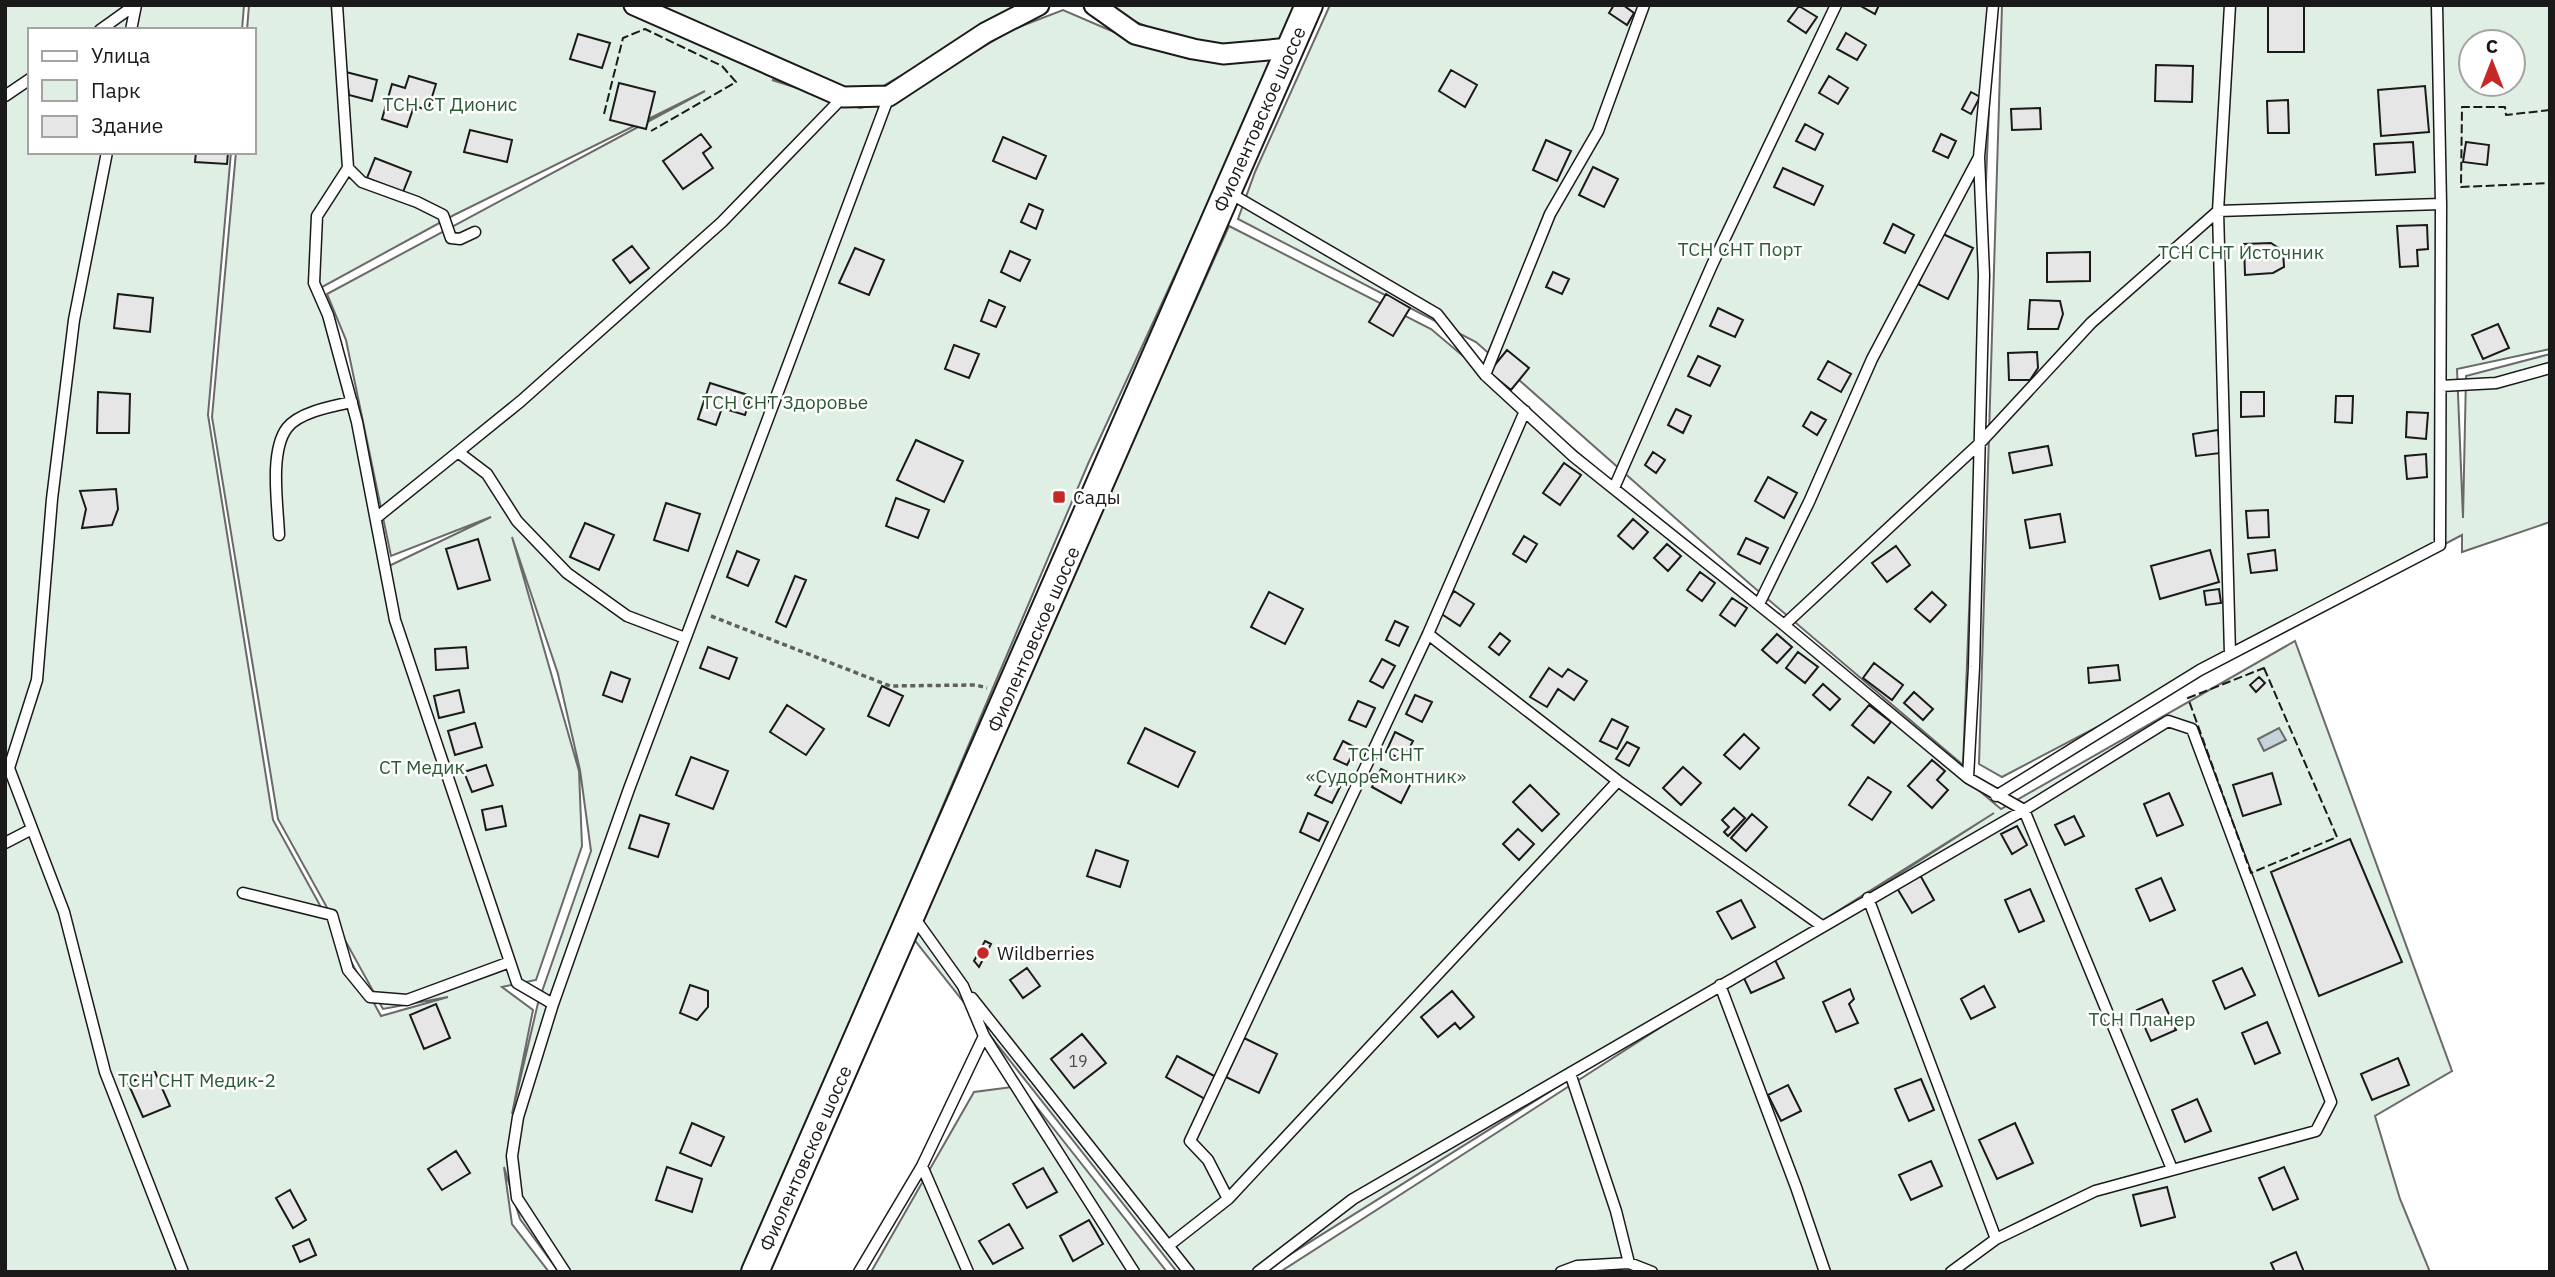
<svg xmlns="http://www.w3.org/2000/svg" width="2555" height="1277" viewBox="0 0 2555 1277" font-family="'IBM Plex Sans',sans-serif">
  <rect width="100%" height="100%" fill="#fff"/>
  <path fill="#e0efe3" stroke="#6a6a6a" stroke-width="2" fill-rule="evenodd" d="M 5,5 L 244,5 L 242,30 L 30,30 L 30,152 L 231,152 L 208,415 L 273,820 L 381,1016 L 448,997 L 383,1009 L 278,819 L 212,417 L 236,152 L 254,152 L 254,30 L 247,30 L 249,5 L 1023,5 L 883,86 L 843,88 L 772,80 L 860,108 L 898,99 L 1011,30 L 1063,10 L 1128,38 L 1190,59 L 1278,51 L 1088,464 L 745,1272 L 559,1272 L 520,1219 L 504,1167 L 512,1224 L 549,1272 L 5,1272 ZM 705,91 L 327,294 L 346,340 L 391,556 L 491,517 L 389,566 L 322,287 L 454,215 ZM 512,537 L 558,674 L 580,770 L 591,851 L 538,1003 L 512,1114 L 533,1010 L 502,987 L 536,980 L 582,846 L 579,771 Z
    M 1094,5 L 1296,5 L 1279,42 L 1202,49 Z
    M 1330,5 L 1993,5 L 1963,765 L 1750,584 L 1476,342 L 1238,219 L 1255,172 Z
    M 2002,5 L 2550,5 L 2550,349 L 2457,369 L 2463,518 L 2466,376 L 2550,354 L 2550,522 L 2462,552 L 2462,535 L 2002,777 L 1979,764 ZM 2471,42 L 2513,42 L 2513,84 L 2471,84 Z
    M 1229,226 L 1431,329 L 2001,809 L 2295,641 L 2452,1071 L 2375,1116 L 2400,1199 L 2430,1272 L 1280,1272 L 1994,813 L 1262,1272 L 1177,1272 L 913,938 L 1087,542 Z
    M 1020,1086 L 1167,1272 L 871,1272 L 974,1092 Z"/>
  <path fill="#c6d2dc" stroke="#6a6a6a" stroke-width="2" d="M 2279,728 L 2286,740 L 2264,751 L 2258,739 Z"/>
  <path fill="#e6e6e6" stroke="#1a1a1a" stroke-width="2" d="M 1614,5 L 1623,5 L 1634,13 L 1627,25 L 1609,13 Z
    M 1859,5 L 1879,5 L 1875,14 Z
    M 2268,5 L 2304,5 L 2304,52 L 2268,52 Z
    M 1799,6 L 1817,17 L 1806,33 L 1788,21 Z
    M 1846,33 L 1866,45 L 1857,60 L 1837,49 Z
    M 578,34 L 610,43 L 602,68 L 570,59 Z
    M 2156,65 L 2193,66 L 2192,102 L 2155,101 Z
    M 1451,70 L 1477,85 L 1465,107 L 1439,91 Z
    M 346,72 L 377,80 L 372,101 L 349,95 Z
    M 409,76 L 436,84 L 428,110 L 414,106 L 407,127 L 382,119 L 392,84 L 405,88 Z
    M 1829,76 L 1848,88 L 1838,104 L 1819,93 Z
    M 619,83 L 655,92 L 646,129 L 610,120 Z
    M 2425,86 L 2429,132 L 2381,136 L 2378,90 Z
    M 1971,92 L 1980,97 L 1971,114 L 1962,109 Z
    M 2288,100 L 2289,133 L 2268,133 L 2267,101 Z
    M 2040,108 L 2041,129 L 2012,130 L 2011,109 Z
    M 1805,124 L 1823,134 L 1815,150 L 1796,141 Z
    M 470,130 L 512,140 L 507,162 L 464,152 Z
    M 701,134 L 711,147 L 703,153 L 713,168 L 683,189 L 663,161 Z
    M 1941,134 L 1956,141 L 1948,158 L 1933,151 Z
    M 1003,137 L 1046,156 L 1036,179 L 993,161 Z
    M 1546,140 L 1571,151 L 1557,181 L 1533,170 Z
    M 2413,142 L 2415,172 L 2376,175 L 2374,144 Z
    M 2466,142 L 2489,145 L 2487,165 L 2463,162 Z
    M 196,152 L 228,152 L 227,164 L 195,162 Z
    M 375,158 L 411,172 L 403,192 L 367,178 Z
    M 1593,167 L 1618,179 L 1604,207 L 1579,195 Z
    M 1783,168 L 1823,186 L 1814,205 L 1774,187 Z
    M 1029,204 L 1043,210 L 1036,229 L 1021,222 Z
    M 1893,224 L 1914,235 L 1905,253 L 1884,243 Z
    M 2427,225 L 2428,249 L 2417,250 L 2418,266 L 2400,267 L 2397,226 Z
    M 1943,234 L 1973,248 L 1948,299 L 1918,284 Z
    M 2271,243 L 2283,251 L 2284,267 L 2273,273 L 2245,275 L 2244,244 Z
    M 632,246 L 649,268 L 630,283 L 613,260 Z
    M 855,248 L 884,260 L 869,295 L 839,283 Z
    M 1010,251 L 1030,260 L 1020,281 L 1001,272 Z
    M 2090,252 L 2090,281 L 2047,282 L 2047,253 Z
    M 1553,272 L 1569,279 L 1562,294 L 1546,287 Z
    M 118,294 L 153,298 L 150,332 L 114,328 Z
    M 1386,294 L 1410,308 L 1393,336 L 1369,322 Z
    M 989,300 L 1005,307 L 996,327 L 981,321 Z
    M 2030,300 L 2060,301 L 2063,314 L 2058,329 L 2028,329 Z
    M 1718,308 L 1743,320 L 1735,337 L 1710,326 Z
    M 2498,324 L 2509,348 L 2483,359 L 2472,335 Z
    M 954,345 L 979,354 L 969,378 L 945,369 Z
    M 1507,350 L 1529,368 L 1511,390 L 1489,372 Z
    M 2037,352 L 2038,368 L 2030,380 L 2009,380 L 2008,353 Z
    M 1698,356 L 1720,366 L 1710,386 L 1688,376 Z
    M 1828,361 L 1851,374 L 1841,392 L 1818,379 Z
    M 710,383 L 751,396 L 745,415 L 722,408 L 716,425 L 698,419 Z
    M 98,392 L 130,394 L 129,433 L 97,433 Z
    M 2241,392 L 2264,392 L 2264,416 L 2241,417 Z
    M 2336,396 L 2353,396 L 2352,423 L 2335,422 Z
    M 1676,409 L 1691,416 L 1683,433 L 1668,425 Z
    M 1811,412 L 1826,420 L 1817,435 L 1803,426 Z
    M 2407,412 L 2428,413 L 2426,439 L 2406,437 Z
    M 2218,430 L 2221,453 L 2196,456 L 2193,434 Z
    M 916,440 L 963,461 L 944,502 L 897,480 Z
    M 2048,446 L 2052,465 L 2013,473 L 2009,453 Z
    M 1653,452 L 1665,460 L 1656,473 L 1645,465 Z
    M 2426,454 L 2427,477 L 2407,479 L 2405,456 Z
    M 1564,463 L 1581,475 L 1560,505 L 1543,493 Z
    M 1768,477 L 1797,493 L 1784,518 L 1755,501 Z
    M 116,489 L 118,509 L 112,525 L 82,528 L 86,509 L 80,491 Z
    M 896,498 L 929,510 L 918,538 L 886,526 Z
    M 666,503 L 700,514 L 688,551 L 654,540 Z
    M 2268,510 L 2269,537 L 2248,538 L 2246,511 Z
    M 2060,514 L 2065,542 L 2030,548 L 2025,520 Z
    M 1633,519 L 1648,532 L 1633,549 L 1618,536 Z
    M 585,523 L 614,535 L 599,570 L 570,557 Z
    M 1524,536 L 1537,544 L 1526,562 L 1513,554 Z
    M 1746,538 L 1768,548 L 1760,564 L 1738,554 Z
    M 478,539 L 490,580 L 458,589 L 446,549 Z
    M 1667,544 L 1681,556 L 1668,571 L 1654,558 Z
    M 1896,546 L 1910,565 L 1887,582 L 1872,563 Z
    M 2210,550 L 2219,582 L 2160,599 L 2151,566 Z
    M 2275,550 L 2277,570 L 2251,573 L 2248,554 Z
    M 737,551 L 759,560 L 748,586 L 727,577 Z
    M 1700,572 L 1715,583 L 1702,601 L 1687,590 Z
    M 795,576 L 806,580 L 786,627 L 776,622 Z
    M 2219,589 L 2221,603 L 2206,605 L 2204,591 Z
    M 1454,591 L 1474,604 L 1460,626 L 1440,613 Z
    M 1269,592 L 1303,609 L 1285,644 L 1251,627 Z
    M 1932,592 L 1946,605 L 1930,622 L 1915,609 Z
    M 1732,598 L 1747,608 L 1735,626 L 1720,615 Z
    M 1395,621 L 1408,627 L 1399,646 L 1386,640 Z
    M 1500,633 L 1510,641 L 1499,655 L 1489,647 Z
    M 1777,634 L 1792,647 L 1777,663 L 1762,650 Z
    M 466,647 L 468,668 L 436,670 L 435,649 Z
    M 708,647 L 737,658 L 729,679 L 700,668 Z
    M 1798,652 L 1818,667 L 1805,683 L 1786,668 Z
    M 1382,659 L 1395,666 L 1383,688 L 1370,681 Z
    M 1874,663 L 1903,685 L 1892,700 L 1863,678 Z
    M 2118,665 L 2120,680 L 2089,683 L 2088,668 Z
    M 1549,668 L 1562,677 L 1568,669 L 1587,681 L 1574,700 L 1558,689 L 1547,707 L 1530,697 Z
    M 611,672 L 630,679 L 622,702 L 603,695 Z
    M 2259,677 L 2265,683 L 2256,692 L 2250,685 Z
    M 1823,684 L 1840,699 L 1830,710 L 1813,695 Z
    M 882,686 L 903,696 L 889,726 L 868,716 Z
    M 459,690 L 464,712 L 439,718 L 434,696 Z
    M 1914,692 L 1933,709 L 1923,720 L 1904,703 Z
    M 1415,695 L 1432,702 L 1422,722 L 1406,714 Z
    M 1358,701 L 1375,708 L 1366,727 L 1349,720 Z
    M 787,705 L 824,729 L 806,755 L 770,732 Z
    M 1869,705 L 1891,722 L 1874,743 L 1852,725 Z
    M 1612,719 L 1628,727 L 1617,749 L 1600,741 Z
    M 475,723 L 482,747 L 455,755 L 448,731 Z
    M 1145,728 L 1195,752 L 1178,787 L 1128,763 Z
    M 1395,732 L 1413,741 L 1403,760 L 1386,752 Z
    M 1744,734 L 1759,748 L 1740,769 L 1724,755 Z
    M 1343,741 L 1356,748 L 1347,765 L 1334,759 Z
    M 1627,742 L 1639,748 L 1629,766 L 1616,759 Z
    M 691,757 L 728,771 L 713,809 L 676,795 Z
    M 1932,760 L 1945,771 L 1937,780 L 1948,790 L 1932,808 L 1908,786 Z
    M 486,765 L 493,785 L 472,792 L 464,772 Z
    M 1683,767 L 1701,783 L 1681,805 L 1663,788 Z
    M 1381,769 L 1411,783 L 1401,803 L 1372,787 Z
    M 2272,773 L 2281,804 L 2243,816 L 2233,785 Z
    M 1868,777 L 1891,792 L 1872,820 L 1849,805 Z
    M 1324,779 L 1340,787 L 1332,803 L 1315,795 Z
    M 1530,785 L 1559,814 L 1542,831 L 1513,802 Z
    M 2169,793 L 2183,825 L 2157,836 L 2144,804 Z
    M 502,806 L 506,826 L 486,830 L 482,810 Z
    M 1734,808 L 1745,818 L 1728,836 L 1724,832 L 1729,827 L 1722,820 Z
    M 1308,813 L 1328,822 L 1319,841 L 1300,832 Z
    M 1752,814 L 1767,827 L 1746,851 L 1731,838 Z
    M 640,815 L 669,824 L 658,857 L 629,848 Z
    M 2074,816 L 2084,836 L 2065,845 L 2055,825 Z
    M 2017,826 L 2027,845 L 2012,854 L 2001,834 Z
    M 1518,829 L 1534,844 L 1519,860 L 1503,844 Z
    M 2350,839 L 2402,962 L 2319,996 L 2271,872 Z
    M 1096,850 L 1128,861 L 1120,887 L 1087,876 Z
    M 1920,875 L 1934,900 L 1912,913 L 1897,888 Z
    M 2161,878 L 2175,910 L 2150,921 L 2136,889 Z
    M 2030,889 L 2044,921 L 2019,932 L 2005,900 Z
    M 1741,900 L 1755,927 L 1732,939 L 1717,912 Z
    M 985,941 L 991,944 L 979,967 L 974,961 Z
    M 1774,958 L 1784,978 L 1751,993 L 1742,974 Z
    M 1027,968 L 1040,986 L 1023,998 L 1010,980 Z
    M 2242,968 L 2255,995 L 2225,1009 L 2213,981 Z
    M 690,985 L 708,991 L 708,1007 L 697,1020 L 680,1013 Z
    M 1984,986 L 1995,1007 L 1971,1019 L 1961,999 Z
    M 1850,989 L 1854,999 L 1849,1004 L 1858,1023 L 1836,1032 L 1823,1002 Z
    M 1452,991 L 1474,1017 L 1460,1029 L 1455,1023 L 1438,1037 L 1421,1017 Z
    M 2162,999 L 2176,1030 L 2151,1041 L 2137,1010 Z
    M 436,1004 L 450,1038 L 424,1049 L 410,1015 Z
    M 2267,1022 L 2280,1053 L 2255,1064 L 2242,1033 Z
    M 1082,1034 L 1106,1063 L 1074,1088 L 1051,1059 Z
    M 1244,1038 L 1277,1054 L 1259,1093 L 1226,1077 Z
    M 1177,1056 L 1218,1078 L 1207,1100 L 1166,1077 Z
    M 2398,1058 L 2409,1085 L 2372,1100 L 2361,1074 Z
    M 155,1072 L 170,1106 L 143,1117 L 128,1083 Z
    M 1921,1079 L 1934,1110 L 1909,1121 L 1895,1089 Z
    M 1788,1085 L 1801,1111 L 1781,1121 L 1768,1095 Z
    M 2197,1099 L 2211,1131 L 2185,1142 L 2172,1110 Z
    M 692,1123 L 724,1137 L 711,1166 L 680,1153 Z
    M 2015,1123 L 2033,1163 L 1997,1179 L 1979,1140 Z
    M 456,1151 L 470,1173 L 442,1190 L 428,1169 Z
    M 1931,1161 L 1942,1186 L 1911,1200 L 1899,1175 Z
    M 667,1167 L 702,1179 L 692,1212 L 656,1200 Z
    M 2284,1167 L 2298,1199 L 2273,1210 L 2259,1178 Z
    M 1043,1168 L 1057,1192 L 1027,1208 L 1013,1184 Z
    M 2167,1187 L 2175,1217 L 2141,1226 L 2133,1195 Z
    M 290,1190 L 306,1220 L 293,1228 L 276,1198 Z
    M 1089,1220 L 1103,1244 L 1073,1261 L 1060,1236 Z
    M 1009,1224 L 1023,1248 L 993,1264 L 979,1241 Z
    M 309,1239 L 316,1255 L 300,1262 L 293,1246 Z
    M 2296,1252 L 2304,1272 L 2275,1272 L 2271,1263 Z"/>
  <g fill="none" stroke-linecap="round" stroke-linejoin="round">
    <defs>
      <path id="service" d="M 337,5 L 348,168 L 317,216 L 314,283 L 328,315 L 357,422 L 395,620 L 517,983 L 553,1004
        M 2230,5 L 2218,211 L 2230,654
        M 100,30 L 135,5
        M 131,30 L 136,5
        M 5,96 L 30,79
        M 348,168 L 362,182 L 417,202 L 443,215 L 451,238 L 460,239 L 475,232
        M 1228,192 L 1437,314 L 1485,375 L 1573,456 L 1784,625 L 1968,778 L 2024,810 L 2172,1169
        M 1485,375 L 1550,214 L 1598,131 L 1644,5
        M 2441,386 L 2496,383 L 2550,368
        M 1614,488 L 1712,265 L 1836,5
        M 376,518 L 458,452
        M 279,535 C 278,506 269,452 287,428 C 299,412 333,406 352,402
        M 1759,604 L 1809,502 L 1872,359 L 1979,157
        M 1784,625 L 1980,443 L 2091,323 L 2218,211 L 2441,204
        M 1428,634 L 1618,781 L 1822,926
        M 685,638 L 627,616 L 567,573 L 517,521 L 487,474 L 458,452 L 521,401 L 722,222 L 843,97
        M 7,763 L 64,912 L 105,1072 L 183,1272
        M 9,768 L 37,680 L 52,499 L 74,320 L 107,152
        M 1968,778 L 1974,667 L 1984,275 L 1979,157 L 1993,5
        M 1996,796 L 2200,670 L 2440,545 L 2441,204 L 2437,5
        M 5,843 L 32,829
        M 243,893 L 332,915 L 348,970 L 370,997 L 407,1000 L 510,962
        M 1868,898 L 1996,1239
        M 913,916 L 963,986 L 984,1036 L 1134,1272
        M 1720,985 L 1796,1187 L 1825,1272
        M 972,998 L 1189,1272
        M 1570,1073 L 1616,1211 L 1629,1263
        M 922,1166 L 968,1272
        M 1228,1199 L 1208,1160 L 1190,1141 L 1428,634 L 1525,411
        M 1168,1246 L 1228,1199 L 1618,781
        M 565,1272 L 517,1198 L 512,1156 L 518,1117 L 553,1004 L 629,789 L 889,96
        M 859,1272 L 922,1166 L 984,1036
        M 1258,1272 L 1353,1199 L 2024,810 L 2168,721 L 2192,729 L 2331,1102 L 2316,1131 L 2095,1191 L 1996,1239 L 1951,1272
        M 1561,1272 L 1577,1266 L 1629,1263 L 1652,1272"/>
      <path id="minor" d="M 634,5 L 843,97 L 889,96 L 985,33 L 1039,5
        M 1094,5 L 1135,34 L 1193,49 L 1223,54 L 1291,48"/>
      <path id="secondary" d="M 755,1272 L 1309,5"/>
    </defs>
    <use href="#service" stroke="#1a1a1a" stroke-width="13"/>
    <use href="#minor" stroke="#1a1a1a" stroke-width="23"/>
    <use href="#secondary" stroke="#1a1a1a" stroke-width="30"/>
    <path stroke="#5f5f5f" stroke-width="3.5" stroke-dasharray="5 3.5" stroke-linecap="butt" d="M 711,616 L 890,686 L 976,685 L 987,688"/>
    <use href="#service" stroke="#fff" stroke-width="10"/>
    <use href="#minor" stroke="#fff" stroke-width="19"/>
    <use href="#secondary" stroke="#fff" stroke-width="26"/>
    <path stroke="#1a1a1a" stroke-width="2" stroke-dasharray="9 3.5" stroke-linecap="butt" d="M 2550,110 L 2506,115 L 2505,107 L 2462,107 L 2461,187 L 2550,183
      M 604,114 L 623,38 L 645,29 L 722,66 L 736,82 L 651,131
      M 2264,668 L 2337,837 L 2251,873 L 2188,698 Z"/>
  </g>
  <g fill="#c62828" stroke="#fff" stroke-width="2.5">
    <rect x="1052" y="490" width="14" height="14" rx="3.5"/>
    <circle cx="983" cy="953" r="7"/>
  </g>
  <g text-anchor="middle" stroke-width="5" stroke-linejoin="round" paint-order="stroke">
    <g font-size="16" fill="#4d4d4d">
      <text x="1078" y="1067">19</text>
    </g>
    <g font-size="19" fill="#2b5a34" stroke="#fff">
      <text x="450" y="111">ТСН СТ Дионис</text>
      <text x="1740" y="256">ТСН СНТ Порт</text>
      <text x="2241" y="259">ТСН СНТ Источник</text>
      <text x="785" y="409">ТСН СНТ Здоровье</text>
      <text x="1386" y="761">ТСН СНТ<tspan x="1386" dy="22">«Судоремонтник»</tspan></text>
      <text x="422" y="774">СТ Медик</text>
      <text x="2142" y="1026">ТСН Планер</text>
      <text x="197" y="1087">ТСН СНТ Медик-2</text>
    </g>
    <g font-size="19" fill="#1a1a1a" stroke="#fff">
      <text transform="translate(1259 119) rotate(-66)" y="7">Фиолентовское шоссе</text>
      <text transform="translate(1033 639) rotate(-66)" y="7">Фиолентовское шоссе</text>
      <text transform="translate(805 1158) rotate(-66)" y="7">Фиолентовское шоссе</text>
    </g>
    <g font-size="19" fill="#1a1a1a" stroke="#fff" text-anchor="start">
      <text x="1073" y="504">Сады</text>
      <text x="997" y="960">Wildberries</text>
    </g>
  </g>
  <rect width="2555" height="1277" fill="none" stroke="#1a1a1a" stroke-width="14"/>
  <rect x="28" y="28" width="228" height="126" fill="#ffffff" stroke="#a3a3a3" stroke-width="2"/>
  <rect x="42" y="51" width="35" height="10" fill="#ffffff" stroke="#a3a3a3" stroke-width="2"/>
  <text x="91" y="63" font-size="21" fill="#1a1a1a">Улица</text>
  <rect x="42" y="80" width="35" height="21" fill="#e0efe3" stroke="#a3a3a3" stroke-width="2"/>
  <text x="91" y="98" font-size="21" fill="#1a1a1a">Парк</text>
  <rect x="42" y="116" width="35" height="21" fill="#e6e6e6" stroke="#a3a3a3" stroke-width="2"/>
  <text x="91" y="133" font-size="21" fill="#1a1a1a">Здание</text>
  <g transform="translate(2492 63)"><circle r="33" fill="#ffffff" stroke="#a3a3a3" stroke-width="2"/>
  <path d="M0-5L12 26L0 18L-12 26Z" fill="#c62828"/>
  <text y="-10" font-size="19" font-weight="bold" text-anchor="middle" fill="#1a1a1a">С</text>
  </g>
</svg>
